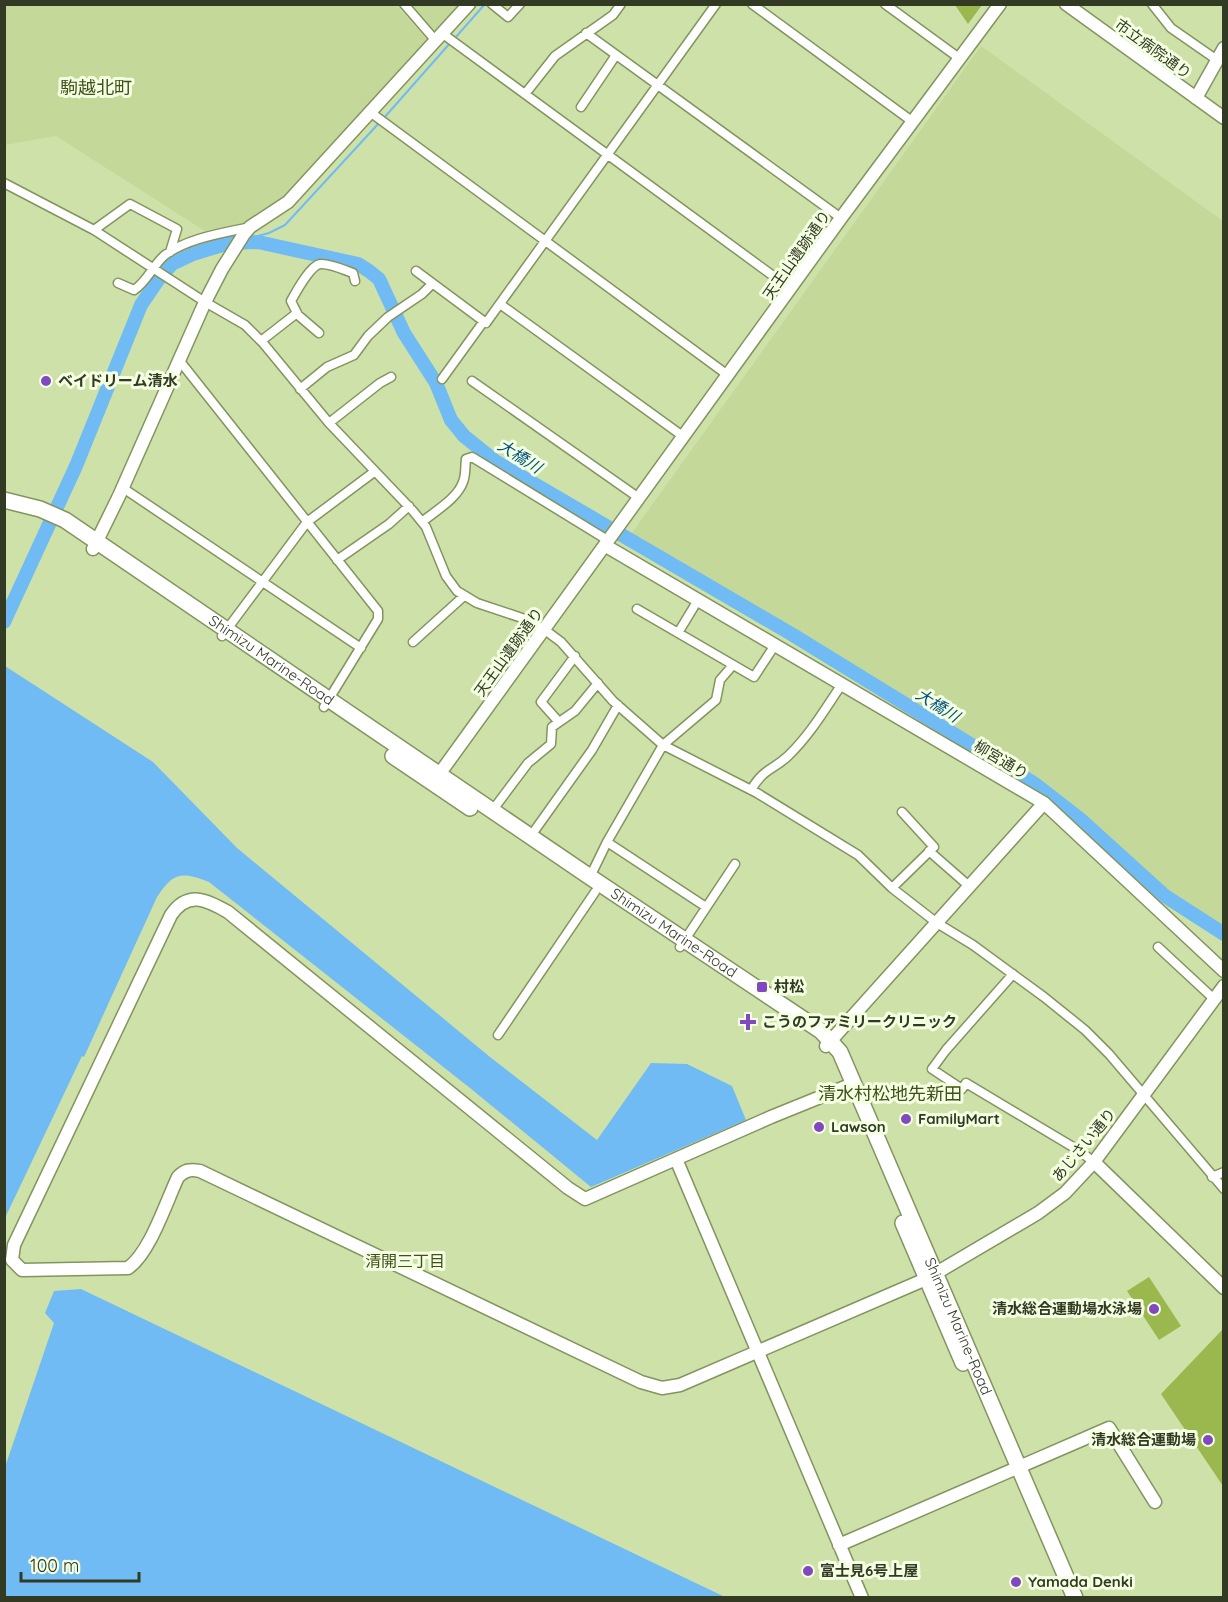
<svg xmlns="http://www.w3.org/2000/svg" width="1228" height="1602" viewBox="0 0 1228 1602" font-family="Quicksand,'Noto Sans JP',sans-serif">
  <rect width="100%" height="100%" fill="#cee1a9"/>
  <path fill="#c4d899" d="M 5,5 L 396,5 L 429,42 L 290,196 L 247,222 L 208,233 L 56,136 L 5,145 Z
    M 409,5 L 462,5 L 435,34 Z
    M 981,46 L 1223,221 L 1223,934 L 1197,921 L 1044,784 L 629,537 Z"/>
  <path fill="#9bb84e" d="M 955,5 L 982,5 L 968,24 Z
    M 1149,1277 L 1181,1326 L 1159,1340 L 1127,1291 Z
    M 1223,1329 L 1223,1486 L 1161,1394 Z"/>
  <path fill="#70bbf3" d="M 5,666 L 153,762 L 237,848 L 490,1057 L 597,1140 L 651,1063 L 687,1064 L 732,1086 L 746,1120 L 591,1187 L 470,1088 L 209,882 C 181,871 173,873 157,897 L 84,1057 L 82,1056 L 5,1218 Z
    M 81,1289 L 725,1597 L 5,1597 L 5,1467 L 54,1323 L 45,1313 L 54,1291 Z"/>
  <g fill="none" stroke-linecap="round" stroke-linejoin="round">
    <path stroke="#70bbf3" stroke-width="2" d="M 455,38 L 485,4
      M 383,119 L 451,42
      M 246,239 L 269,233 L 285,225 L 379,123"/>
    <path stroke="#70bbf3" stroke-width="14" d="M 4,622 L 76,466 L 141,305 L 158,280 L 172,264 L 193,254 L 229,243 L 258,242 L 358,264 L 369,271 L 379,279 L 404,333 L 436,383 L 451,420 L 464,436 L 495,461 L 793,635 L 1035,784 L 1080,819 L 1165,896 L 1224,934"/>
    <defs>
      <path id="street" d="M 404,4 L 436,41
        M 492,4 L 508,17 L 520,4
        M 752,4 L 913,122
        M 885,4 L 959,58
        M 1152,4 L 1171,28 L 1217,60
        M 586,33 L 841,218
        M 443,34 L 791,289
        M 525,94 L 555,56 L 613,15 L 621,4
        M 581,107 L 616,55
        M 370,112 L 729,376
        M 4,183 L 94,230 L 205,302 L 245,325 L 263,343 L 329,423 L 413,511 L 426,527 L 446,576 L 457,591 L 477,603 L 522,618 L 545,630 L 561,642 L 613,701 L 663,745 L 757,793 L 858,855 L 892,888 L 937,923 L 973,945 L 1044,997 L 1085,1030 L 1109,1054 L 1224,1189
        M 94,230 L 130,204 L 177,229 L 170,252
        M 416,271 L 486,323 L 716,4
        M 118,283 L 134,290 C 147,282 153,265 165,255 C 188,238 223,233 250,227
        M 500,304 L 684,437
        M 319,333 L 298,315 L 291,301 C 296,292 310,266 320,264 C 330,263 344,270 353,273 L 355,281
        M 261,341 L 297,313
        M 179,360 L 378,611 L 378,619 L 324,707
        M 442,379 L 484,321
        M 472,381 L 639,498
        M 300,389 L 327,367 L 354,355 L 368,336 L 388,317 L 422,294 L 432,284
        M 329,423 L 380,383 L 391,377
        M 123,488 L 361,648
        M 422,522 C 435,511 457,499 463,482 C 466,475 465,466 466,459 L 472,457 L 609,541
        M 337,560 L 389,524 L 409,506
        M 637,609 L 754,677 L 775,645
        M 678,633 L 698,600
        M 222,636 L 307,522 L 374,472
        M 413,642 L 464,596
        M 558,721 L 541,702 L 575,656
        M 751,790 C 764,768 772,771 788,756 C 810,735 825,709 842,684
        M 492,811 L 528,763 L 551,744 L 552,727 L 575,711 L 598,683
        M 530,837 L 592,750 L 618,705
        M 607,842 L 706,907
        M 929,851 L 969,886
        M 590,877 L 607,842 L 663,745 L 716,700 L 720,680 L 733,665
        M 892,888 L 934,847 L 902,812
        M 680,947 L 735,864
        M 1158,947 L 1214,999
        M 1013,974 L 946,1050 L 932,1069 L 962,1089 L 966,1083 L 1078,1150 L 1094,1162
        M 498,1035 L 595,892
        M 1212,1177 L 1224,1172"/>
      <path id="secondary" d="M 1066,4 L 1224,118
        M 1196,98 L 1224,48
        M 606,546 L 1044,803 L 1224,971
        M 93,549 L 119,496 L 205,302 L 222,269 L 244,234 L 250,227 L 288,202 L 469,4
        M 435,780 L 841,218 L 1000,4
        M 826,1046 L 1044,803
        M 845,1087 L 771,1117 L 585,1199 L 568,1188 L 228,912 C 207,900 188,890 171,915 L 14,1245 L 12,1260 L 22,1270 L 128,1268 C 150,1253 166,1202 178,1177 C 185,1170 190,1169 200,1171 L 641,1382 L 662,1388 L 680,1385 L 926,1279 L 1038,1213 L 1065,1193 L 1094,1162 L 1224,986
        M 676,1159 L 862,1598
        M 1094,1162 L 1224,1288
        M 839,1545 L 1109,1428 L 1155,1502"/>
      <g id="highway">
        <path id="s1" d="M 4,500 L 40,509 L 65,520 L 590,877 L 821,1031 L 840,1052 L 1075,1598"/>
        <path d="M 393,756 L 470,808"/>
        <path d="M 903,1223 L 963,1363"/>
      </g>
    </defs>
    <use href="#street" stroke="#83945f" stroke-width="11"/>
    <use href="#secondary" stroke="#83945f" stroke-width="15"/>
    <use href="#highway" stroke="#83945f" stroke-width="18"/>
    <use href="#street" stroke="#fff" stroke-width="8"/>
    <use href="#secondary" stroke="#fff" stroke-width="12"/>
    <use href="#highway" stroke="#fff" stroke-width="15"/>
  </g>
  <g fill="#8148bf" stroke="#f4fee1" stroke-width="2">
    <circle cx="46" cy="381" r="6"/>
    <rect x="756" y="981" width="12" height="12" rx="3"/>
    <path d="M745 1013h6v6h6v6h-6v6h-6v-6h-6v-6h6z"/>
    <circle cx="906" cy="1119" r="6"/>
    <circle cx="819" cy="1127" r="6"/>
    <circle cx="1154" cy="1309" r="6"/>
    <circle cx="1208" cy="1440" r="6"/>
    <circle cx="808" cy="1571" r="6"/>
    <circle cx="1016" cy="1582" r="6"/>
  </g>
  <g text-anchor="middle" stroke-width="6" stroke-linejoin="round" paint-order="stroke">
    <g font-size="15" fill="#333a24" stroke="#f4fee1">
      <text transform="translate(1153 49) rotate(36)" y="5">市立病院通り</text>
      <text transform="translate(797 255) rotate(-55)" y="5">天王山遺跡通り</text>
      <text transform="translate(509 652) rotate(-54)" y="5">天王山遺跡通り</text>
      <text dy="5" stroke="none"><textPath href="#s1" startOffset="314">Shimizu Marine-Road</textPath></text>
      <text transform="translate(1001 760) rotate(31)" y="5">柳宮通り</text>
      <text dy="5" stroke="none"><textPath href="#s1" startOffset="800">Shimizu Marine-Road</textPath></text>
      <text transform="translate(1084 1145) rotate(-50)" y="5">あじさい通り</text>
      <text dy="5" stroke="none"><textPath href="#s1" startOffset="1304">Shimizu Marine-Road</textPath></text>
    </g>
    <g font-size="15" font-weight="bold" fill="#333a24" stroke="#f4fee1" text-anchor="start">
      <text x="58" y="386">ベイドリーム清水</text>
      <text x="774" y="992">村松</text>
      <text x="762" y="1027">こうのファミリークリニック</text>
      <text x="918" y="1124">FamilyMart</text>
      <text x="831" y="1132">Lawson</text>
      <text x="1142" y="1314" text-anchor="end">清水総合運動場水泳場</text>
      <text x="1196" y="1445" text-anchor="end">清水総合運動場</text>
      <text x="820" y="1576">富士見6号上屋</text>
      <text x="1028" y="1587">Yamada Denki</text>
    </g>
    <g font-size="16" font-style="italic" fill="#01527f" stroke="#f4fee1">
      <text transform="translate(520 456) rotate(32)" y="6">大橋川</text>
      <text transform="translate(938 705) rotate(32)" y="6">大橋川</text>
    </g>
    <g font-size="16" fill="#414f1b" stroke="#f4fee1">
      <text x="405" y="1267">清開三丁目</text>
    </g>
    <g font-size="18" fill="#414f1b" stroke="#f4fee1">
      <text x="96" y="94">駒越北町</text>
      <text x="890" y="1100">清水村松地先新田</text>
    </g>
  </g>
  <rect width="1228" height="1602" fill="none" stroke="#333a24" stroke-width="12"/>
  <path d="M21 1572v9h118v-9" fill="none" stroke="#333a24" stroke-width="3"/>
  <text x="30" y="1572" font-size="18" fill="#333a24" stroke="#f4fee1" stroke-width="4.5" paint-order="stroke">100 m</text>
</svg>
